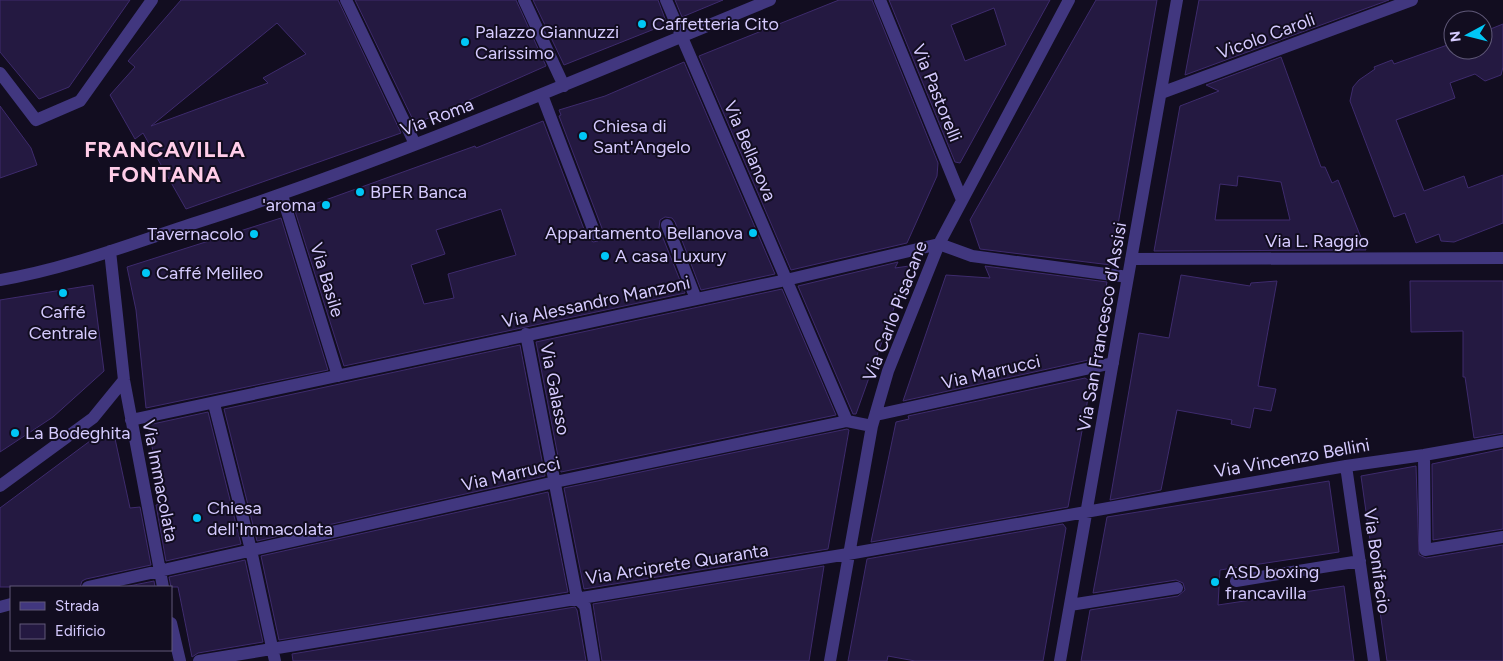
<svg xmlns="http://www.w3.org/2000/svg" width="1503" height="661" viewBox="0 0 1503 661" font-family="Figtree,sans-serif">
  <rect width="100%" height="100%" fill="#120d20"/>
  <path fill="#241941" stroke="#3e2b6d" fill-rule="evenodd" d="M 0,0 L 130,0 L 69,87 L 39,99 L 0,52 Z
    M 181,0 L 338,0 L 401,133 L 186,209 L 143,133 L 135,139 L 110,95 L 135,67 L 128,61 ZM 277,23 L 306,54 L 263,78 L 268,83 L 151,126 Z
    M 355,0 L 516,0 L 546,66 L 415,124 Z
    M 533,0 L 658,0 L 667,24 L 564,65 Z
    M 675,0 L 723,0 L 682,17 Z
    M 839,0 L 872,0 L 938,163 L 937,176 L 907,243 L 791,270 L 699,56 Z
    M 889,0 L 1050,0 L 960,163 L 955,162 ZM 994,8 L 1006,45 L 965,61 L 951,25 Z
    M 1096,0 L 1157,0 L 1111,265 L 980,249 L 970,220 Z
    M 1199,0 L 1389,0 L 1185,75 Z
    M 1503,24 L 1503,67 L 1501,75 L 1485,81 L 1475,74 L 1450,83 L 1455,98 L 1396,120 L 1424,191 L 1464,176 L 1468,188 L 1503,175 L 1503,223 L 1454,242 L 1441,241 L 1439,234 L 1416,243 L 1405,213 L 1394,217 L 1350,101 L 1353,87 L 1359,80 L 1375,69 L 1374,67 L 1392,60 L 1394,64 L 1453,43 L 1453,50 L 1483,50 L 1483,32 Z
    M 1281,57 L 1321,167 L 1325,167 L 1332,183 L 1338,180 L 1366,250 L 1154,251 L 1180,106 L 1219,91 L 1206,85 ZM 1238,176 L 1281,182 L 1290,220 L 1215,220 L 1220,184 L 1237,186 Z
    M 684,62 L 775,274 L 701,290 L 675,222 L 672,218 L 665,217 L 660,220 L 659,228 L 685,293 L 344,366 L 295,211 L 475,146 L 476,148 L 543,121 L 587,237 L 593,242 L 598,241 L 603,236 L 603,231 L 559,116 L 561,115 L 559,110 L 605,96 ZM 501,209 L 516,255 L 448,274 L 454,298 L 424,304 L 411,265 L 445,254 L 436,230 Z
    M 0,106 L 31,148 L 37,165 L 0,178 Z
    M 281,218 L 328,370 L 146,408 L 136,310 L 127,267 Z
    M 898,262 L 895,268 L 909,266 L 856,414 L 853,414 L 798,286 Z
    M 985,266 L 1107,282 L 1093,359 L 903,401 L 946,275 L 990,278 Z
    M 1181,275 L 1250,286 L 1251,283 L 1277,281 L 1258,386 L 1276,389 L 1271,411 L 1254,408 L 1250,428 L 1231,424 L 1232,420 L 1177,410 L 1161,490 L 1110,500 L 1139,333 L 1169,338 Z
    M 1410,281 L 1503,281 L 1503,433 L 1474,438 L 1465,377 L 1463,377 L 1463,331 L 1411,332 Z
    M 93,285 L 104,371 L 53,417 L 0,452 L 0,300 Z
    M 782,289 L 836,415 L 561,472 L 536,342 Z
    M 520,345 L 545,476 L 257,541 L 224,409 Z
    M 1085,378 L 1091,382 L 1068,507 L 871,542 L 896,422 L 909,419 L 908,416 Z
    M 208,412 L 241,544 L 166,561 L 156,505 L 161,504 L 160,490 L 148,425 Z
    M 847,429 L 849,430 L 828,549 L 584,589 L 564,488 Z
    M 114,434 L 130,508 L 140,507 L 151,565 L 86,579 L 82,581 L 80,587 L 0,587 L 0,508 L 94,438 Z
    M 1503,449 L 1503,529 L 1433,540 L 1432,464 Z
    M 1416,466 L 1419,555 L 1426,558 L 1503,545 L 1503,661 L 1387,661 L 1361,476 Z
    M 1329,481 L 1339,552 L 1220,570 L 1218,605 L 1344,586 L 1354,661 L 1081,661 L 1090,610 L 1178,596 L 1185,590 L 1183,583 L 1176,580 L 1093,593 L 1107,517 Z
    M 548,492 L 568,592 L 279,640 L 261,556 Z
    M 1063,524 L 1066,528 L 1043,661 L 915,661 L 888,656 L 887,661 L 848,661 L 867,559 Z
    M 245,560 L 263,642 L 198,653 L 192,657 L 178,587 L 171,587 L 169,577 Z
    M 824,566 L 809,661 L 602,661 L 593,604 Z
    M 154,581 L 155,587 L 124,587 Z
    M 575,607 L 577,610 L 586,661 L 293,661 L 292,654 Z"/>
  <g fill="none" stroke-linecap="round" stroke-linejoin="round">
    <path stroke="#41377f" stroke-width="12" d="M 346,0 L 415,144
      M 524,0 L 564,86
      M 666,0 L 847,421
      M 880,0 L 962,200
      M 0,73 L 36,120 L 80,101 L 152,0
      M 1161,93 L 1412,0
      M 542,95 L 595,234
      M 282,195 L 338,376
      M 667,225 L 696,299
      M 110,251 L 124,380 L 163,587
      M 1131,259 L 1503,258
      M 0,280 C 67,269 133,243 198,222 C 392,160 580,78 770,0
      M 526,334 L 577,598
      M 214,404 L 251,550 L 275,661
      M 876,415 L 1113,363
      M 131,420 L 786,280 L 939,244 L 972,256 L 1128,277
      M 1424,455 L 1425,550 L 1503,537
      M 1346,466 L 1374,661
      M 0,486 L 93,418 L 124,380
      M 1236,581 L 1360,561
      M 88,587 L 555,482 L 847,421 L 872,426
      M 577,598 L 585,606 L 594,661
      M 1070,605 L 1177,588
      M 0,607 L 11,604
      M 171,623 L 180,661
      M 199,661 L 848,554 L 1346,466 L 1424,455 L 1503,441
      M 830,661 L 872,426 L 888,371 L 939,244 L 1069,0
      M 1060,661 L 1177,0"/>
  </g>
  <g fill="#00c7f6" stroke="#120d20" stroke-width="2">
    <circle cx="642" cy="24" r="5"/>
    <circle cx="465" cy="42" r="5"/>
    <circle cx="583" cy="136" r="5"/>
    <circle cx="360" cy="192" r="5"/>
    <circle cx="326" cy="205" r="5"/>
    <circle cx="753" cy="233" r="5"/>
    <circle cx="254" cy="234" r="5"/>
    <circle cx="605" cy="256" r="5"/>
    <circle cx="146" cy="273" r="5"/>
    <circle cx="63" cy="293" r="5"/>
    <circle cx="15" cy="433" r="5"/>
    <circle cx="197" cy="518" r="5"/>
    <circle cx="1215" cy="582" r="5"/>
  </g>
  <g text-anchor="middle" stroke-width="4" stroke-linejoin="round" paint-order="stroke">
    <g font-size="18" fill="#d6cbff" stroke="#120d20" text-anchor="start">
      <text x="652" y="30">Caffetteria Cito</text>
      <text x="475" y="38">Palazzo Giannuzzi<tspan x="475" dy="21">Carissimo</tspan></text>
      <text x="593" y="132">Chiesa di<tspan x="593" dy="21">Sant'Angelo</tspan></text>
      <text x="370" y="198">BPER Banca</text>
      <text x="316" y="211" text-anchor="end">'aroma</text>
      <text x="743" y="239" text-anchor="end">Appartamento Bellanova</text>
      <text x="244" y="240" text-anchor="end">Tavernacolo</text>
      <text x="615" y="262">A casa Luxury</text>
      <text x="156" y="279">Caffé Melileo</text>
      <text x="63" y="318" text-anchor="middle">Caffé<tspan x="63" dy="21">Centrale</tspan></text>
      <text x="25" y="439">La Bodeghita</text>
      <text x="207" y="514">Chiesa<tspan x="207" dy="21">dell'Immacolata</tspan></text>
      <text x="1225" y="578">ASD boxing<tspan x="1225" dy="21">francavilla</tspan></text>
    </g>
    <g font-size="18" fill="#d6cbff" stroke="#120d20">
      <text transform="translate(1266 36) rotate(-20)" y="6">Vicolo Caroli</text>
      <text transform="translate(937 93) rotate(68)" y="6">Via Pastorelli</text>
      <text transform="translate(437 117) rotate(-21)" y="6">Via Roma</text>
      <text transform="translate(750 151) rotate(67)" y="6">Via Bellanova</text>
      <text x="1317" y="247">Via L. Raggio</text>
      <text transform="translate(327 280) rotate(73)" y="6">Via Basile</text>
      <text transform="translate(596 302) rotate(-12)" y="6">Via Alessandro Manzoni</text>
      <text transform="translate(895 311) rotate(-69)" y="6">Via Carlo Pisacane</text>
      <text transform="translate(1102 327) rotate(-80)" y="6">Via San Francesco d'Assisi</text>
      <text transform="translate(991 372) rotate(-13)" y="6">Via Marrucci</text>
      <text transform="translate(555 389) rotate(79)" y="6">Via Galasso</text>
      <text transform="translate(1292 458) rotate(-10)" y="6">Via Vincenzo Bellini</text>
      <text transform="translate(511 474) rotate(-13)" y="6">Via Marrucci</text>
      <text transform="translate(160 481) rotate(79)" y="6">Via Immacolata</text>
      <text transform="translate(1377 561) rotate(82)" y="6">Via Bonifacio</text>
      <text transform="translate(677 564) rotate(-9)" y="6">Via Arciprete Quaranta</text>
    </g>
    <g font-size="22" font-weight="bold" letter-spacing="1" fill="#ffcde8" stroke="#120d20">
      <text x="165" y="157">FRANCAVILLA<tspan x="165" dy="25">FONTANA</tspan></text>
    </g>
  </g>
  <rect x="10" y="586" width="162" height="65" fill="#120d20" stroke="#605979"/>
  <rect x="20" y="602" width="25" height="8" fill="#41377f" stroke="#605979"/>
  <text x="55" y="611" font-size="15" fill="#d6cbff">Strada</text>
  <rect x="20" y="624" width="25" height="15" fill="#241941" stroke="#605979"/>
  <text x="55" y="636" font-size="15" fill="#d6cbff">Edificio</text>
  <g transform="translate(1468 35) rotate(263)"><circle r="24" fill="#120d20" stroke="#605979"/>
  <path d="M0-4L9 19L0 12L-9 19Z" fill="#00c7f6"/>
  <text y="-8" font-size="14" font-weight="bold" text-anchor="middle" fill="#d6cbff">N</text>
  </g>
</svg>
